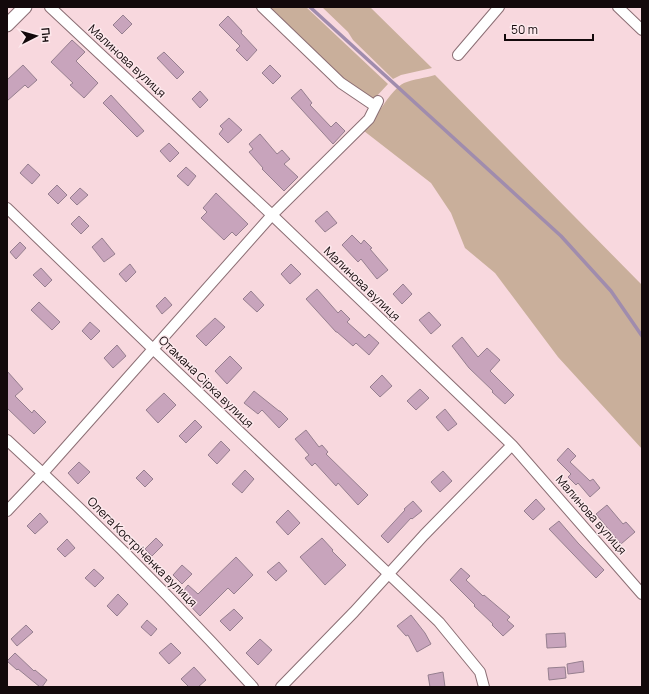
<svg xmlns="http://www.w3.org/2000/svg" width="649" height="694" viewBox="0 0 649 694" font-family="Manrope,sans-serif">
  <rect width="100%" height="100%" fill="#f8d8de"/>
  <path fill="#c9af9b" d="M 269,7 L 306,7 L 388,84 L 374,99 L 348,83 Z
    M 322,7 L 370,7 L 432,68 L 401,75 L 393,79 L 353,40 L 348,32 Z
    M 435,75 L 642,285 L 642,449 L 558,357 L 495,273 L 465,248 L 451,213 L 431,183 L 364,131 C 376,119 390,90 404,83 C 413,79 426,78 435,75 Z"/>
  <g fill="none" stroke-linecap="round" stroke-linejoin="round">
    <path stroke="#a08cad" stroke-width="3.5" d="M 310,7 L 561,236 L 611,291 L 642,336"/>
  </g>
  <path fill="#c8a4bc" stroke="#967f8f" d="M 123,15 L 132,24 L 122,34 L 113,25 Z
    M 228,16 L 242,31 L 241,33 L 257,50 L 247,61 L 236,50 L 240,46 L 219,25 Z
    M 72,40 L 85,52 L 76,61 L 98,83 L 84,98 L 70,85 L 73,83 L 51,62 Z
    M 164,52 L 184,72 L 177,79 L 157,58 Z
    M 23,65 L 37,80 L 28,88 L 25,85 L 7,101 L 7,80 Z
    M 270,65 L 281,76 L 273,84 L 262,73 Z
    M 301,89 L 312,103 L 310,105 L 331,127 L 336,122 L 345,131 L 333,144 L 291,98 Z
    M 200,91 L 208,100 L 200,108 L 192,99 Z
    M 111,95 L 121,106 L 144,131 L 137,137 L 103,103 Z
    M 229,118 L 242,130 L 228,143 L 219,134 L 223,129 L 220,126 Z
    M 260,134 L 277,154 L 282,150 L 290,159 L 284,164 L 298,177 L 284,191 L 262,169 L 263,168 L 249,152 L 253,149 L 249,144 Z
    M 169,143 L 179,153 L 170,162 L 160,151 Z
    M 28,164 L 40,175 L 32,184 L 20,173 Z
    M 186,167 L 196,176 L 188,186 L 177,176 Z
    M 57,185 L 67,195 L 58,204 L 48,194 Z
    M 80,188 L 88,195 L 77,205 L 70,198 Z
    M 216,193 L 248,224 L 236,236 L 232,232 L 224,240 L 201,218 L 207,212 L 203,208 Z
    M 327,211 L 337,223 L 325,232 L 315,221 Z
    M 79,216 L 89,226 L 81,234 L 71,224 Z
    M 352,235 L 361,244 L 364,240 L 372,248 L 370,249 L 388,270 L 377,279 L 361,259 L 358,262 L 342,245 Z
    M 102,238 L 115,254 L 104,262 L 92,247 Z
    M 20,242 L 26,248 L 16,259 L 10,252 Z
    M 130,264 L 136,272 L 126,282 L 119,274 Z
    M 291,264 L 301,274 L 290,284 L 281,274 Z
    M 41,268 L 52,280 L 45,287 L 33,275 Z
    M 403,284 L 412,294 L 402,304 L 393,294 Z
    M 317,289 L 338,313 L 341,310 L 350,319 L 347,322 L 365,338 L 369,334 L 379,343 L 369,355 L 356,343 L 353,346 L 337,332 L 336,332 L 306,299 Z
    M 251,291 L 264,305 L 257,312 L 243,299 Z
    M 165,297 L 172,305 L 162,314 L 156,306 Z
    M 39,302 L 60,322 L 52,330 L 31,310 Z
    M 429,312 L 441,325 L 431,334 L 419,320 Z
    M 215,318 L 225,327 L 206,346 L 196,336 Z
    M 90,322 L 100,331 L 91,340 L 82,331 Z
    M 462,337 L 478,357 L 487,348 L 500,360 L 490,371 L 514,395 L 505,404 L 492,392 L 493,391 L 469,368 L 452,346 Z
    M 117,345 L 126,356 L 113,368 L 104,358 Z
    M 230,356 L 242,368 L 227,384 L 215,371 Z
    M 7,371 L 23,389 L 15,396 L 32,413 L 34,410 L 46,422 L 34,434 L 7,408 Z
    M 382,375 L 392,386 L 380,397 L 370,387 Z
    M 420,389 L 429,398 L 416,410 L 407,401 Z
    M 254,391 L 279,411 L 280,411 L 288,419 L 279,428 L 262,410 L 258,414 L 244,403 Z
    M 164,393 L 176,405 L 158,423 L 146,410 Z
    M 445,409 L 457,424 L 448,431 L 436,417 Z
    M 195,420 L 202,427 L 186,443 L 179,436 Z
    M 306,430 L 319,447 L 322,445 L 328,452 L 326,454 L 368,495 L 358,505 L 338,483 L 336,486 L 315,463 L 312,466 L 305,458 L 309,455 L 295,439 Z
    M 221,441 L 230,450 L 217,464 L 208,455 Z
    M 568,448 L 576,456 L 570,462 L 590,481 L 593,479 L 600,488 L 590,497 L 578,483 L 576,485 L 568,477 L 571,474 L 557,460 Z
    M 79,462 L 90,472 L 78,484 L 68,473 Z
    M 144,470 L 153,479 L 145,487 L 136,478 Z
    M 245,470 L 254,479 L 242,493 L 232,484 Z
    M 443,471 L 452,481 L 440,492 L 431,482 Z
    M 536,499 L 545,509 L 533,520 L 524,511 Z
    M 413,501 L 422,511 L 412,519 L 411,518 L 388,543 L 381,536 L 405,510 L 404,509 Z
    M 607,505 L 623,524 L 626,522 L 635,532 L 621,544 L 596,514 Z
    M 288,510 L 300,523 L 288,535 L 276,522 Z
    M 40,513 L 48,522 L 35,534 L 27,526 Z
    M 559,521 L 578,543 L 604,570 L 596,578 L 549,529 Z
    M 156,538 L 163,545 L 152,556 L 145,549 Z
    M 322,538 L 333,550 L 332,551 L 346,565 L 325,585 L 300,557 Z
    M 67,539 L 75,548 L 65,557 L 57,549 Z
    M 236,557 L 253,575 L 234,594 L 228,588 L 200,616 L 180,595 L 188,585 L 198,594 Z
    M 279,562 L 287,571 L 276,581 L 267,572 Z
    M 182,565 L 192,574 L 182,584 L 173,575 Z
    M 461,568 L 470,576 L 466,580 L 483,596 L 484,595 L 510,617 L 507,620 L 514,626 L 503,636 L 492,625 L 493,624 L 474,606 L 475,605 L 450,580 Z
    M 94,569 L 104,578 L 95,587 L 85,578 Z
    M 118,594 L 128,604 L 117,616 L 107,606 Z
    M 234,609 L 243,618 L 230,631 L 220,621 Z
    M 411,615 L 425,633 L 431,644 L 417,652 L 408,635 L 406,636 L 397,626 Z
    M 147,620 L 157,629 L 151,636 L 141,627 Z
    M 26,625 L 33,632 L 17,646 L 11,639 Z
    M 565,633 L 566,647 L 547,648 L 546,634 Z
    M 260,639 L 272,650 L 258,665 L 246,653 Z
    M 171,643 L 181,653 L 169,664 L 159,653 Z
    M 15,653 L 34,671 L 35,670 L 47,680 L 42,687 L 40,687 L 18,669 L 17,670 L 7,661 Z
    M 583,661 L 584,672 L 568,674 L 567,664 Z
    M 194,667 L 206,680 L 198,687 L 189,687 L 181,679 Z
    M 565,667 L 566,678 L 549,680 L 548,668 Z
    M 443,672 L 445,687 L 430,687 L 428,675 Z"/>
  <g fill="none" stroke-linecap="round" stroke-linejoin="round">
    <defs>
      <path id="minor" d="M 50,7 L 272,215 L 512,445 L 642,594
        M 262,7 L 341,83 L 375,106
        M 618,7 L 642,30
        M 458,55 L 499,7
        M 7,208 L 153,349 L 439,622 L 480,672 L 484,687
        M 7,440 C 93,519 175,601 253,687
        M 7,511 L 43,473 L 272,215 L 369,119 L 378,101
        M 281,687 L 354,612 L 424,535 L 512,445"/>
      <path id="tertiary" d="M 7,25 L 25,7"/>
    </defs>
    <use href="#minor" stroke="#8b6e74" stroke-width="12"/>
    <use href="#tertiary" stroke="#8b6e74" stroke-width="15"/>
    <use href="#minor" stroke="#fff" stroke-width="10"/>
    <use href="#tertiary" stroke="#fff" stroke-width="13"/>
  </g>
  <g text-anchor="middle" stroke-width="3" stroke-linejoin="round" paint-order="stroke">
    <g font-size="12" fill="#13090b" stroke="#fde9ed">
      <text transform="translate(127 61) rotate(43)" y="4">Малинова вулиця</text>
      <text transform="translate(362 284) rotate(44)" y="4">Малинова вулиця</text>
      <text transform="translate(206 382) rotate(44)" y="4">Отамана Сірка вулиця</text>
      <text transform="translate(591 515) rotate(49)" y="4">Малинова вулиця</text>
      <text transform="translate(142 552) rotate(45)" y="4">Олега Костріченка вулиця</text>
    </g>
  </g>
  <rect width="649" height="694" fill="none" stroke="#13090b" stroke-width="16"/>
  <g transform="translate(36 36) rotate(84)" stroke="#fde9ed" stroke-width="3" paint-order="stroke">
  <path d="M0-3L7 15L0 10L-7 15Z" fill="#13090b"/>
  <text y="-6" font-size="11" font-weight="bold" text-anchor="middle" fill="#13090b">Пн</text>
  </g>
  <path d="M505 34v6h88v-6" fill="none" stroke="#13090b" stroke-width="2"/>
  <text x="511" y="34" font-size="12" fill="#13090b" stroke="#fde9ed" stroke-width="3" paint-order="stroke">50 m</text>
</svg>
